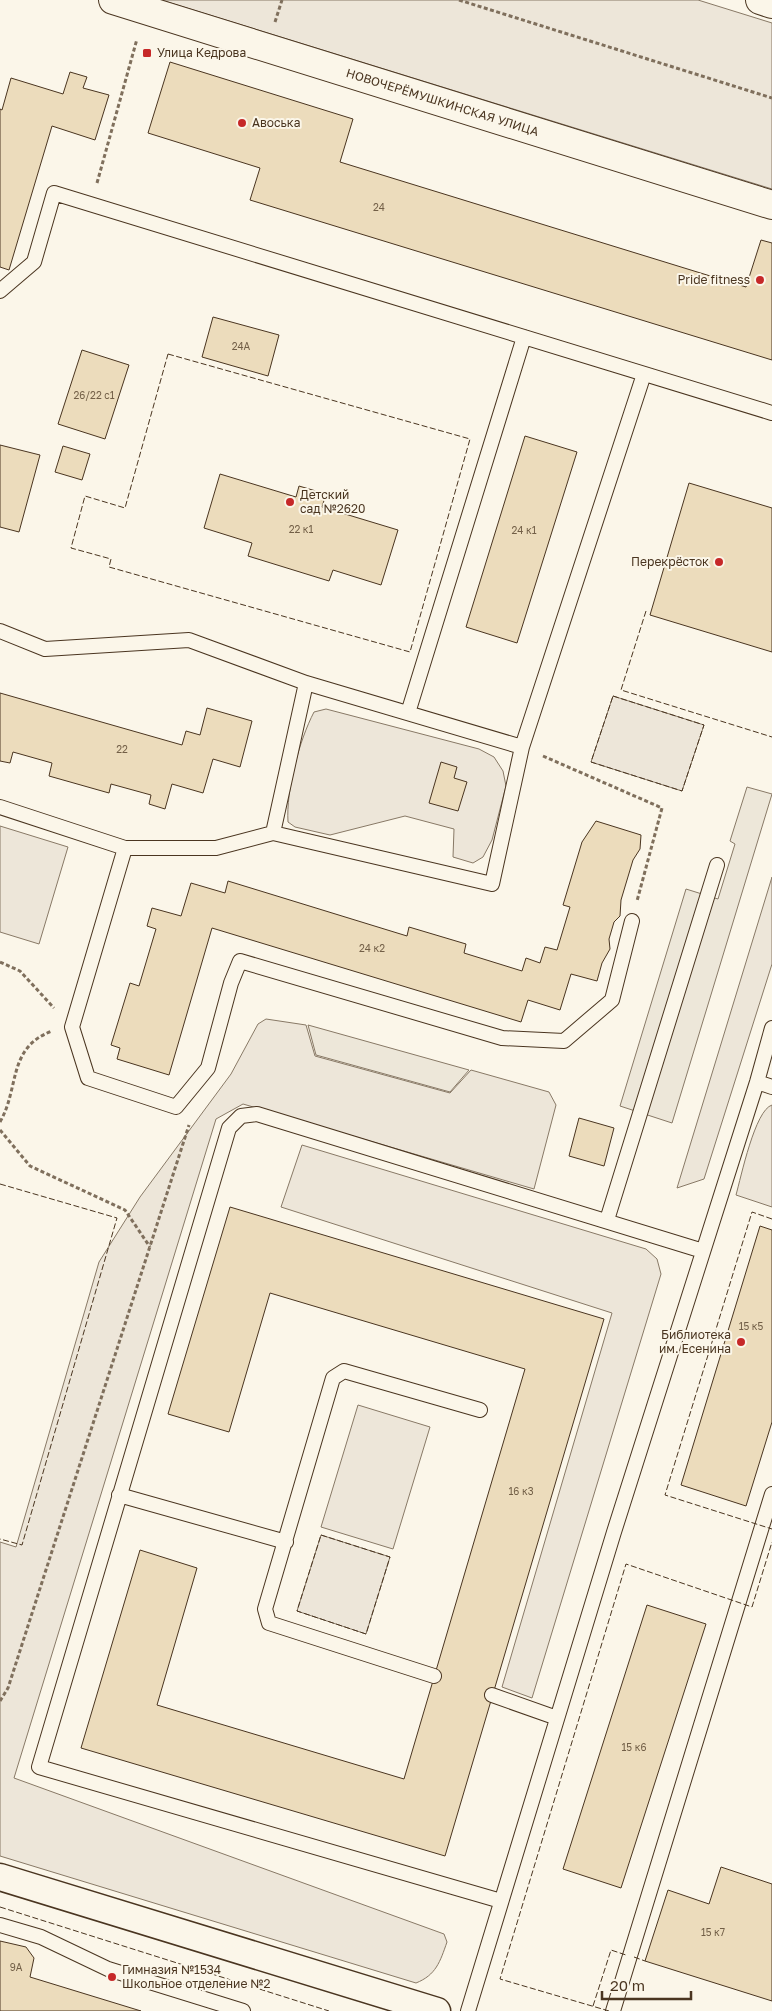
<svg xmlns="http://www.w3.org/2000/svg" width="772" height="2011" viewBox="0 0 772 2011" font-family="'Golos Text',sans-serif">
  <rect width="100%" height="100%" fill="#fbf6e9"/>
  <path fill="#ede6d9" stroke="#887966" d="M 161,0 L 698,0 L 772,23 L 772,189 Z
    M 613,696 L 704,725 L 682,791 L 591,762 Z
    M 326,709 L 479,749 L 494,757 L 503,771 L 506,786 L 492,840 L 483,857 L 473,863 L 453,857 L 454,829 L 405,816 L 330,835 L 295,827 L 288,822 C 286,790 299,741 314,712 Z
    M 0,826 L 68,847 L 39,944 L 0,932 Z
    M 772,877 L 772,964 L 704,1179 L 677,1188 Z
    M 266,1019 L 306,1025 L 315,1056 L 450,1093 L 471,1070 L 549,1092 L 556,1105 L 534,1189 L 243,1104 L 216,1119 L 14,1778 L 444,1934 L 447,1942 C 440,1962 436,1975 416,1983 L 0,1856 L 0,1542 L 16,1547 L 99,1262 L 140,1197 L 231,1074 L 258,1024 Z
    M 772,1105 L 772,1207 L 736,1195 C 741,1177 755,1110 772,1105 Z
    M 302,1145 L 646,1249 L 657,1259 L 661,1274 L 532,1698 L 502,1687 L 612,1313 L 281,1207 Z
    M 358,1405 L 430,1427 L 393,1549 L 321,1527 Z
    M 321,1535 L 390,1557 L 366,1634 L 297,1611 Z"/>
  <path fill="#ede7d9" stroke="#887966" d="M 747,787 L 772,794 L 672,1123 L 620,1106 L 686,889 L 718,899 L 735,844 L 730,841 Z
    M 308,1025 L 469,1070 L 450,1092 L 316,1055 Z"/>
  <path fill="#ecdcbc" stroke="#4a3520" d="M 170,62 L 353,119 L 340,162 L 746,287 L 761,240 L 772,243 L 772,360 L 250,200 L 260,168 L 148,133 Z
    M 70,72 L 87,77 L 83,88 L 109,95 L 95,140 L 52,126 L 9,270 L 0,267 L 0,109 L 2,110 L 11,78 L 63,94 Z
    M 213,317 L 279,335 L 268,376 L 202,357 Z
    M 82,350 L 129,365 L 105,439 L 58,424 Z
    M 525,436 L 577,452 L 517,643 L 466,627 Z
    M 0,445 L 40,455 L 19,532 L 0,527 Z
    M 63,446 L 90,454 L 82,480 L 55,472 Z
    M 220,474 L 296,497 L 299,486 L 326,494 L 322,507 L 398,530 L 381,585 L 333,570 L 329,581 L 248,556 L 252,543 L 204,528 Z
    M 689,483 L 772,508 L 772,652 L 650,615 Z
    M 0,693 L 182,745 L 186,731 L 200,735 L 207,708 L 252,721 L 240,767 L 213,759 L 203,793 L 172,784 L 165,809 L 149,804 L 151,795 L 111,784 L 109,793 L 49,776 L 52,763 L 13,752 L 10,763 L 0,761 Z
    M 441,762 L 457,767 L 454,778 L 467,782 L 458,811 L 429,803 Z
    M 596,821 L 641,835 L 640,849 L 633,860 L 621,900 L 620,916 L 614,922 L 609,939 L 610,949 L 602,963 L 597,981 L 571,974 L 560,1010 L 528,1000 L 521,1022 L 212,928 L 169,1075 L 117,1059 L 120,1048 L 111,1045 L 130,983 L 139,986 L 156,929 L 147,926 L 152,908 L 181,916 L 191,883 L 225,893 L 228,881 L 407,936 L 409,927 L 466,944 L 464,953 L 522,971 L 526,958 L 540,963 L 545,947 L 557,950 L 570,907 L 563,905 L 582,842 Z
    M 579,1118 L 614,1128 L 604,1166 L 569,1156 Z
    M 230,1207 L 604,1319 L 445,1856 L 81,1748 L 140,1550 L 197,1568 L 157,1705 L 404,1779 L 525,1369 L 270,1293 L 229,1432 L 168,1414 Z
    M 760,1226 L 772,1230 L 772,1422 L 746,1506 L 681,1485 Z
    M 647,1605 L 706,1624 L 621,1888 L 563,1869 Z
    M 721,1867 L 772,1884 L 772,2001 L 645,1961 L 668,1890 L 709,1904 Z
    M 0,1941 L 26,1947 L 34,1958 L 30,1977 L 141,2011 L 0,2011 Z"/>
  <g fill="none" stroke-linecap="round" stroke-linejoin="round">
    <defs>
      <path id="service" d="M 0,291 L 34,262 L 54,193 L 772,413
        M 0,631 L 45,649 L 189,640 L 306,683 L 522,747
        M 306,683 L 273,833 L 492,884 L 522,747 L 644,374
        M 408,713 L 524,337
        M 0,807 L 125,848 L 216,848 L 273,833
        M 125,848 L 72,1027 L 88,1078 L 176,1107 L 208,1068 L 231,983 L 240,961 L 502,1038 L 564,1041 L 612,1000 L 632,921
        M 757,1082 L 772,1087
        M 607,1220 L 717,865
        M 119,1495 L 286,1542
        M 434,1676 L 269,1623 L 265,1609 L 333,1378 L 344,1371 L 480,1410
        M 492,1695 L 557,1718
        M 501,1901 L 39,1767 L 229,1128 L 241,1116 L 257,1114 L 703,1251
        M 0,1925 L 41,1937 L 108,1969 L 243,2011
        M 468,2011 L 614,1532 L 757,1082 L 772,1028
        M 613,2011 L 772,1494"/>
      <path id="minor" d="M 0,1877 L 437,2011"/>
      <g id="tertiary">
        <path id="s1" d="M 113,0 L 772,205"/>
        <path d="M 760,0 L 772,4"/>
      </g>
    </defs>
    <use href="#service" stroke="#4a3520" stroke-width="16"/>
    <use href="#minor" stroke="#4a3520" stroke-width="29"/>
    <use href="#tertiary" stroke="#4a3520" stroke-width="30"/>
    <path stroke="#7f6f5c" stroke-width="3" stroke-dasharray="4 2.5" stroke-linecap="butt" d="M 459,0 L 772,98
      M 275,22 L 282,0
      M 97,183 L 137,39
      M 543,756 L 662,808 L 637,901
      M 0,962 L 20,971 L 54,1008
      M 0,1122 C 20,1087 7,1048 52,1031
      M 0,1130 L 30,1166 L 125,1210 L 150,1247
      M 0,1701 L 8,1688 L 189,1125"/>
    <use href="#service" stroke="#fbf6e9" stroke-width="14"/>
    <use href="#minor" stroke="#fbf6e9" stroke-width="26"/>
    <use href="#tertiary" stroke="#fbf6e9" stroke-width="28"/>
    <path stroke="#4a3520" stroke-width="1" stroke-dasharray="6 2.5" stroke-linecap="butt" d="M 168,354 L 470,439 L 410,652 L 109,567 L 111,559 L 71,548 L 85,496 L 125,508 Z
      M 646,611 L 621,690 L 772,737
      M 613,696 L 704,725 L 682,791 L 591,762 Z
      M 0,1184 L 117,1218 L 22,1545 L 0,1539
      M 772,1219 L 752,1212 L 665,1495 L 772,1529
      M 321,1535 L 390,1557 L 366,1634 L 297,1611 Z
      M 0,1907 L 329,2011
      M 634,1957 L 645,1961
      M 593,2006 L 611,1950 L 626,1955
      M 609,2011 L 500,1979 L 626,1564 L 752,1607 L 772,1542"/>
  </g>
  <g fill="#c62828" stroke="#fbf6e9" stroke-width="2">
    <rect x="142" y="48" width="10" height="10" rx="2.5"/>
    <circle cx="242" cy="123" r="5"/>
    <circle cx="760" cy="280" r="5"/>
    <circle cx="290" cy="502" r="5"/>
    <circle cx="719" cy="562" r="5"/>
    <circle cx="741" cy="1342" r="5"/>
    <circle cx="112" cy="1977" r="5"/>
  </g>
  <g text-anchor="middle" stroke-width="4" stroke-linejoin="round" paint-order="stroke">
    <g font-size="10" fill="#725f47">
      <text x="379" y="211">24</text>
      <text x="241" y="350">24А</text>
      <text x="94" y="399">26/22 с1</text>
      <text x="301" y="533">22 к1</text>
      <text x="524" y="534">24 к1</text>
      <text x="122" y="753">22</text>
      <text x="372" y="952">24 к2</text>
      <text x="751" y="1330">15 к5</text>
      <text x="521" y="1495">16 к3</text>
      <text x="634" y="1751">15 к6</text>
      <text x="713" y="1936">15 к7</text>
      <text x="16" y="1971">9А</text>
    </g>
    <g font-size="12" fill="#4a3520" stroke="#fbf6e9" text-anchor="start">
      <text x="157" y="57">Улица Кедрова</text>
      <text x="252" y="127">Авоська</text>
      <text x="750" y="284" text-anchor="end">Pride fitness</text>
      <text x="300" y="499">Детский<tspan x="300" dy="14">сад №2620</tspan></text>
      <text x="709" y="566" text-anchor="end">Перекрёсток</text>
      <text x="731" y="1339" text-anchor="end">Библиотека<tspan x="731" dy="14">им. Есенина</tspan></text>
      <text x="122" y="1974">Гимназия №1534<tspan x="122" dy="14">Школьное отделение №2</tspan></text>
    </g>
    <g font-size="12" fill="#4a3520" stroke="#fbf6e9">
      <text dy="4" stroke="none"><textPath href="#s1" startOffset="345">НОВОЧЕРЁМУШКИНСКАЯ УЛИЦА</textPath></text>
    </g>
  </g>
  <path d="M602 1991v8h89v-8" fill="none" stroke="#4a3520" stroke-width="2.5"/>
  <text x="610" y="1991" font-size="15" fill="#4a3520" stroke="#fbf6e9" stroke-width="4" paint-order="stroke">20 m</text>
</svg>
